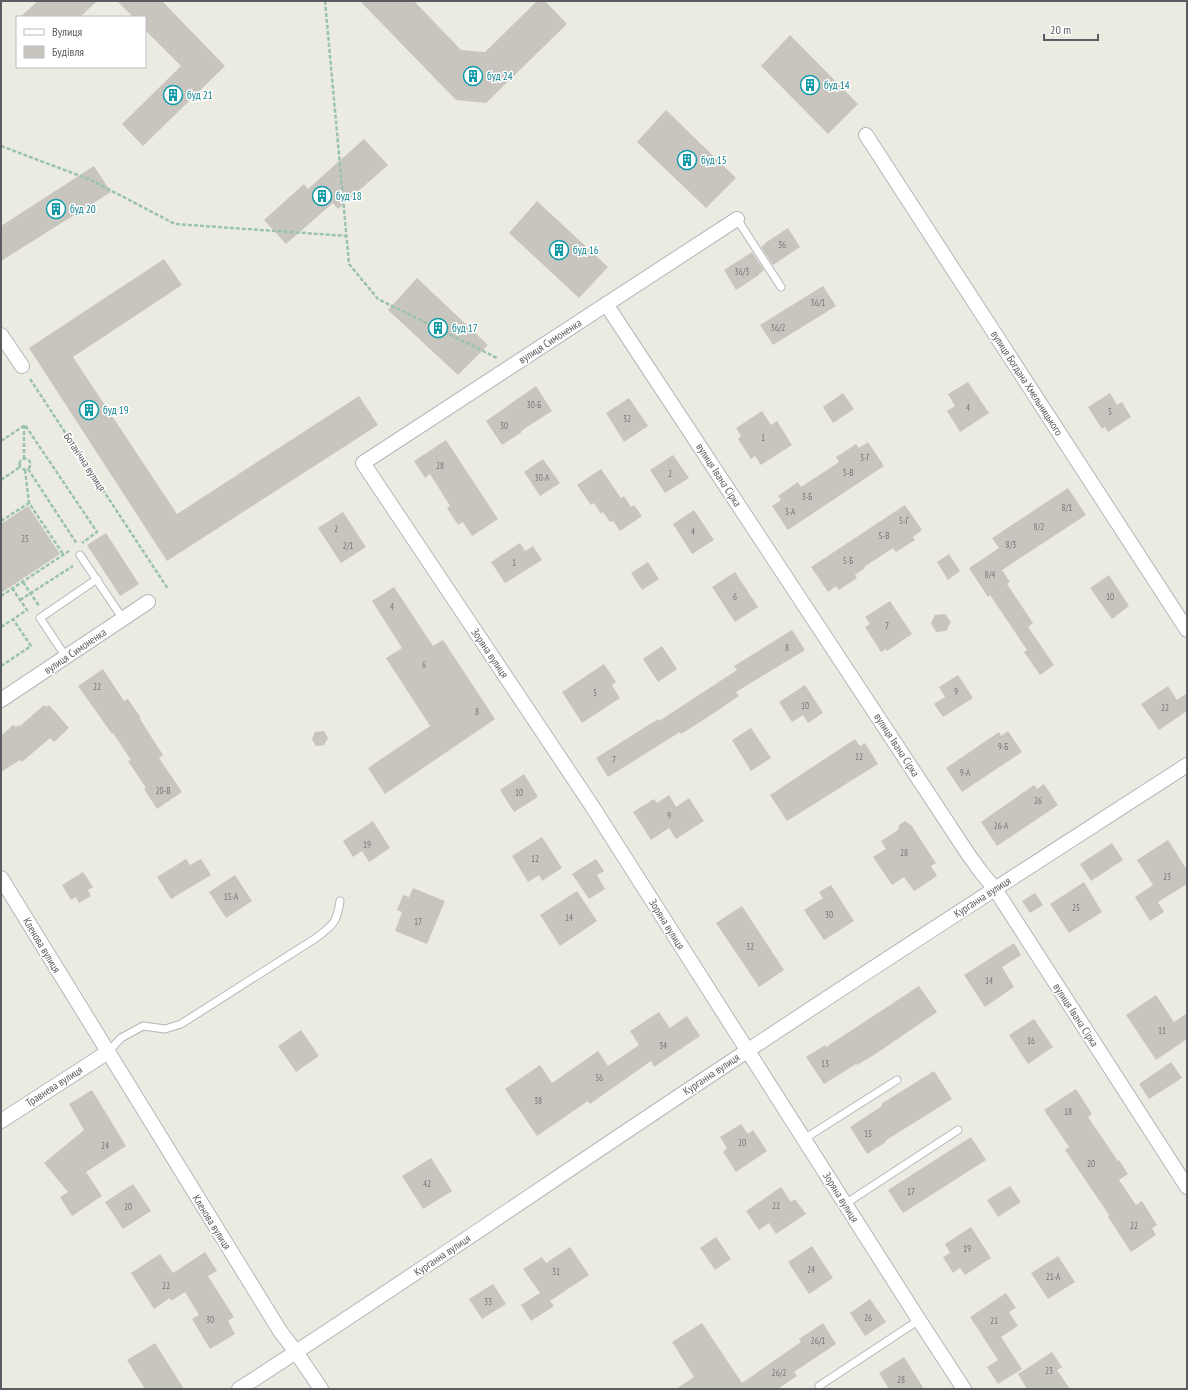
<svg xmlns="http://www.w3.org/2000/svg" width="1188" height="1390" viewBox="0 0 1188 1390" font-family="'PT Sans Narrow',sans-serif">
  <rect width="100%" height="100%" fill="#ecebe2"/>
  <path fill="#c8c5bf" d="M 38,1 L 97,1 L 80,17 L 20,17 Z
    M 117,1 L 162,1 L 225,66 L 143,146 L 122,124 L 181,66 L 145,30 L 145,17 L 133,17 Z
    M 360,1 L 414,1 L 461,50 L 485,52 L 537,1 L 545,1 L 567,24 L 486,103 L 456,100 Z
    M 790,35 L 858,104 L 828,134 L 761,66 Z
    M 666,110 L 736,178 L 706,208 L 637,142 Z
    M 364,139 L 388,165 L 338,209 L 333,203 L 286,244 L 264,220 L 304,184 L 308,189 Z
    M 94,166 L 111,192 L 1,261 L 1,226 Z
    M 537,201 L 608,267 L 579,298 L 509,233 Z
    M 788,228 L 800,247 L 773,265 L 761,247 L 765,244 L 765,243 Z
    M 752,252 L 764,270 L 759,274 L 759,275 L 736,290 L 724,270 Z
    M 164,259 L 182,285 L 73,357 L 177,514 L 359,396 L 378,425 L 167,561 L 29,348 Z
    M 417,278 L 488,345 L 458,375 L 388,310 Z
    M 823,286 L 836,306 L 773,345 L 760,325 Z
    M 968,382 L 989,413 L 960,432 L 947,411 L 955,406 L 948,394 Z
    M 536,386 L 552,411 L 521,431 L 522,432 L 502,445 L 486,421 Z
    M 843,393 L 854,409 L 833,423 L 823,407 Z
    M 1110,393 L 1117,405 L 1122,402 L 1131,417 L 1108,432 L 1105,427 L 1102,429 L 1088,407 Z
    M 629,398 L 648,426 L 624,442 L 606,413 Z
    M 762,411 L 771,425 L 777,421 L 792,445 L 761,465 L 755,456 L 751,459 L 738,439 L 741,436 L 736,428 Z
    M 446,440 L 498,519 L 472,536 L 463,522 L 458,525 L 447,508 L 450,506 L 430,474 L 425,478 L 414,461 Z
    M 868,442 L 884,466 L 788,530 L 772,506 L 781,500 L 778,496 L 798,482 L 801,487 L 830,468 L 839,462 L 836,457 L 856,444 L 859,448 Z
    M 673,455 L 689,478 L 665,493 L 650,470 Z
    M 543,459 L 560,483 L 540,496 L 524,472 Z
    M 601,469 L 621,498 L 624,496 L 631,507 L 634,505 L 642,516 L 620,531 L 613,521 L 610,522 L 603,512 L 601,514 L 594,503 L 591,505 L 577,485 Z
    M 1068,488 L 1086,515 L 1002,570 L 1010,582 L 1007,584 L 1033,623 L 1028,627 L 1054,665 L 1040,675 L 1024,652 L 1027,650 L 990,595 L 988,597 L 969,568 L 999,548 L 992,538 Z
    M 905,505 L 922,530 L 913,537 L 915,540 L 896,552 L 893,548 L 864,567 L 865,568 L 855,575 L 857,578 L 839,590 L 836,586 L 828,592 L 811,567 Z
    M 28,506 L 60,554 L 1,593 L 1,524 Z
    M 694,510 L 714,540 L 692,554 L 673,524 Z
    M 343,512 L 366,547 L 341,563 L 318,528 Z
    M 106,533 L 139,584 L 120,596 L 87,545 Z
    M 520,543 L 525,551 L 533,546 L 542,560 L 505,583 L 491,562 Z
    M 949,554 L 960,571 L 948,580 L 937,562 Z
    M 648,562 L 659,579 L 642,590 L 631,573 Z
    M 735,572 L 758,607 L 735,622 L 712,587 Z
    M 1109,575 L 1129,606 L 1112,619 L 1090,588 Z
    M 394,587 L 433,646 L 443,640 L 495,719 L 385,794 L 368,768 L 430,726 L 386,658 L 402,648 L 372,601 Z
    M 890,601 L 912,634 L 887,651 L 886,649 L 881,652 L 865,627 L 870,624 L 865,617 Z
    M 945,614 L 951,622 L 946,631 L 936,632 L 931,623 L 935,615 Z
    M 792,630 L 805,650 L 736,692 L 739,696 L 705,719 L 681,734 L 680,732 L 608,777 L 596,758 L 658,719 L 659,721 L 737,670 L 734,666 Z
    M 662,646 L 677,669 L 658,682 L 643,659 Z
    M 604,664 L 616,682 L 612,685 L 620,698 L 582,723 L 562,692 Z
    M 103,669 L 124,701 L 128,699 L 141,718 L 140,719 L 163,755 L 159,758 L 182,792 L 157,809 L 144,789 L 146,788 L 128,761 L 131,760 L 113,733 L 112,734 L 78,686 Z
    M 958,675 L 973,698 L 943,717 L 934,704 L 945,697 L 939,687 Z
    M 805,685 L 823,713 L 808,723 L 803,715 L 792,722 L 779,702 Z
    M 1168,686 L 1177,700 L 1187,693 L 1187,711 L 1159,730 L 1141,704 Z
    M 44,705 L 46,707 L 49,705 L 69,728 L 54,742 L 50,738 L 22,762 L 20,760 L 1,772 L 1,736 L 13,725 L 16,727 L 19,725 L 20,726 Z
    M 751,728 L 771,758 L 751,771 L 732,740 Z
    M 324,731 L 328,738 L 324,745 L 316,746 L 312,739 L 315,732 Z
    M 1008,731 L 1022,752 L 962,792 L 946,768 L 999,732 L 1001,736 Z
    M 855,739 L 860,746 L 865,743 L 878,764 L 787,821 L 770,795 Z
    M 524,774 L 538,797 L 514,812 L 500,790 Z
    M 1044,784 L 1058,805 L 997,846 L 981,822 L 1034,785 L 1037,789 Z
    M 669,795 L 676,807 L 689,798 L 704,821 L 676,839 L 669,828 L 651,840 L 633,812 L 654,799 L 657,803 Z
    M 373,821 L 390,848 L 369,862 L 362,851 L 353,857 L 343,841 Z
    M 905,821 L 911,825 L 936,863 L 931,866 L 937,876 L 914,891 L 904,877 L 892,885 L 873,857 L 886,849 L 881,841 L 898,830 L 899,825 Z
    M 542,837 L 562,868 L 542,881 L 539,875 L 528,882 L 512,856 Z
    M 1168,840 L 1187,870 L 1187,884 L 1158,902 L 1164,912 L 1150,921 L 1135,897 L 1153,885 L 1137,860 Z
    M 1112,843 L 1123,860 L 1091,881 L 1080,864 Z
    M 186,859 L 190,865 L 201,859 L 211,875 L 171,899 L 157,877 Z
    M 596,859 L 604,871 L 597,875 L 605,889 L 589,899 L 572,874 Z
    M 83,872 L 93,887 L 88,890 L 91,896 L 79,903 L 76,897 L 71,900 L 62,885 Z
    M 235,875 L 252,901 L 226,918 L 209,892 Z
    M 1084,882 L 1102,912 L 1069,933 L 1050,904 Z
    M 831,885 L 854,921 L 824,940 L 804,910 L 823,898 L 819,892 Z
    M 413,888 L 445,901 L 427,944 L 395,931 L 402,912 L 397,910 L 403,895 L 409,897 Z
    M 577,891 L 597,921 L 560,946 L 540,915 Z
    M 1035,893 L 1043,905 L 1030,913 L 1022,901 Z
    M 742,906 L 784,970 L 759,987 L 716,923 Z
    M 1014,943 L 1021,955 L 1002,967 L 1014,987 L 985,1007 L 964,975 Z
    M 919,986 L 937,1012 L 874,1055 L 857,1065 L 856,1064 L 824,1084 L 806,1057 L 825,1045 L 826,1047 Z
    M 1156,995 L 1174,1022 L 1187,1013 L 1187,1039 L 1156,1060 L 1126,1015 Z
    M 659,1012 L 670,1028 L 687,1016 L 700,1036 L 654,1067 L 651,1061 L 590,1104 L 588,1101 L 537,1136 L 505,1089 L 540,1065 L 552,1083 L 598,1051 L 608,1066 L 639,1045 L 630,1031 Z
    M 1034,1019 L 1053,1047 L 1028,1064 L 1009,1035 Z
    M 301,1030 L 319,1056 L 296,1072 L 278,1046 Z
    M 1171,1062 L 1182,1078 L 1149,1099 L 1139,1084 Z
    M 934,1071 L 952,1099 L 885,1141 L 886,1142 L 867,1154 L 850,1127 L 882,1106 L 881,1104 Z
    M 1076,1089 L 1092,1114 L 1088,1117 L 1118,1161 L 1119,1160 L 1128,1174 L 1119,1180 L 1136,1205 L 1142,1201 L 1157,1225 L 1152,1228 L 1156,1235 L 1131,1252 L 1108,1217 L 1109,1215 L 1065,1150 L 1069,1147 L 1044,1110 Z
    M 92,1090 L 126,1146 L 86,1172 L 102,1196 L 72,1216 L 60,1197 L 68,1192 L 44,1163 L 84,1130 L 69,1104 Z
    M 741,1124 L 748,1134 L 753,1130 L 767,1151 L 736,1172 L 723,1152 L 727,1148 L 720,1137 Z
    M 971,1137 L 986,1160 L 903,1213 L 888,1190 Z
    M 431,1158 L 452,1191 L 423,1209 L 402,1176 Z
    M 133,1184 L 151,1211 L 123,1229 L 105,1202 Z
    M 1010,1186 L 1021,1202 L 998,1217 L 987,1200 Z
    M 781,1187 L 791,1202 L 795,1199 L 806,1214 L 776,1234 L 769,1223 L 759,1230 L 746,1211 Z
    M 971,1227 L 991,1258 L 965,1275 L 960,1268 L 953,1273 L 943,1257 L 950,1253 L 945,1244 Z
    M 716,1237 L 731,1259 L 715,1270 L 700,1248 Z
    M 812,1246 L 833,1278 L 809,1294 L 788,1262 Z
    M 570,1247 L 589,1275 L 550,1301 L 554,1306 L 531,1321 L 521,1305 L 540,1293 L 523,1269 L 542,1257 L 546,1263 Z
    M 205,1252 L 217,1271 L 208,1276 L 234,1317 L 228,1321 L 235,1334 L 210,1349 L 192,1319 L 199,1315 L 185,1292 L 171,1301 L 170,1298 L 154,1309 L 131,1273 L 160,1254 L 173,1273 Z
    M 1058,1256 L 1075,1282 L 1048,1299 L 1031,1273 Z
    M 493,1284 L 506,1304 L 482,1319 L 469,1299 Z
    M 1006,1293 L 1016,1308 L 1009,1312 L 1018,1326 L 1001,1337 L 1022,1369 L 998,1384 L 987,1367 L 998,1360 L 970,1317 Z
    M 870,1299 L 886,1322 L 865,1336 L 850,1313 Z
    M 702,1323 L 742,1383 L 801,1342 L 799,1339 L 823,1323 L 836,1344 L 794,1372 L 797,1376 L 778,1389 L 676,1389 L 694,1377 L 672,1342 Z
    M 155,1343 L 184,1389 L 145,1389 L 127,1360 Z
    M 1052,1352 L 1062,1367 L 1057,1370 L 1070,1389 L 1027,1389 L 1018,1374 Z
    M 904,1357 L 924,1389 L 889,1389 L 879,1373 Z"/>
  <g fill="none" stroke-linecap="round" stroke-linejoin="round">
    <defs>
      <path id="service" d="M 737,219 L 781,287
        M 80,555 L 123,619
        M 66,657 L 40,618 L 97,579
        M 108,1052 L 121,1038 L 143,1026 L 165,1029 L 181,1024 L 316,938 C 333,925 337,923 340,901
        M 804,1139 L 897,1080
        M 845,1204 L 958,1130
        M 819,1386 L 919,1320"/>
      <path id="minor" d="M 866,135 L 1187,630
        M 737,219 L 363,463 L 592,806 L 919,1320 L 964,1389
        M 606,304 L 968,854 L 981,872 L 995,889 L 1187,1187
        M 1,335 L 22,366
        M 1,700 L 148,602
        M 1,878 L 280,1331 L 296,1352 L 321,1389
        M 1,1121 L 108,1052
        M 239,1389 C 410,1279 577,1163 747,1051 C 893,954 1040,860 1187,765"/>
    </defs>
    <use href="#service" stroke="#b4b6bc" stroke-width="9"/>
    <use href="#minor" stroke="#b4b6bc" stroke-width="16"/>
    <path stroke="#99c3ab" stroke-width="2.5" stroke-dasharray="4 2" stroke-linecap="butt" d="M 325,1 L 349,264 L 378,299 L 497,358
      M 1,146 L 91,180 L 175,224 L 347,236
      M 30,379 L 168,589
      M 24,425 L 24,459
      M 1,441 L 25,425 L 97,532 L 82,543
      M19.5 464a5.5 5.5 0 1 1 11 0a5.5 5.5 0 1 1-11 0Z
      M 28,469 L 77,544
      M 25,470 L 29,503
      M 1,480 L 20,467
      M 1,521 L 29,503 L 63,554
      M 23,582 L 39,606
      M 12,588 L 29,613
      M 1,596 L 69,551
      M 20,600 L 73,566
      M 1,627 L 27,610
      M 1,666 L 31,646 L 13,619"/>
    <use href="#service" stroke="#fff" stroke-width="7"/>
    <use href="#minor" stroke="#fff" stroke-width="14"/>
  </g>
  <defs>
    <symbol id="building-ring" viewBox="-11 -11 22 22"><circle r="9.5" fill="#fff" stroke="#0f9aa8" stroke-width="1.5"/><path d="M-4-6H4V6H1V3H-1V6H-4ZM-2.5-4.3h1.7v1.8h-1.7ZM.8-4.3h1.7v1.8H.8ZM-2.5-1h1.7V.8h-1.7ZM.8-1h1.7V.8H.8Z" fill="#0f9aa8"/></symbol>
  </defs>
  <g fill-rule="evenodd">
    <use href="#building-ring" x="462" y="65" width="22" height="22"/>
    <use href="#building-ring" x="799" y="74" width="22" height="22"/>
    <use href="#building-ring" x="162" y="84" width="22" height="22"/>
    <use href="#building-ring" x="676" y="149" width="22" height="22"/>
    <use href="#building-ring" x="311" y="185" width="22" height="22"/>
    <use href="#building-ring" x="45" y="198" width="22" height="22"/>
    <use href="#building-ring" x="548" y="239" width="22" height="22"/>
    <use href="#building-ring" x="427" y="317" width="22" height="22"/>
    <use href="#building-ring" x="78" y="399" width="22" height="22"/>
  </g>
  <g text-anchor="middle" stroke-width="3" stroke-linejoin="round" paint-order="stroke">
    <g font-size="9" fill="#767679">
      <text x="782" y="248">36</text>
      <text x="742" y="275">36/3</text>
      <text x="818" y="306">36/1</text>
      <text x="778" y="331">36/2</text>
      <text x="534" y="408">30-Б</text>
      <text x="968" y="411">4</text>
      <text x="1110" y="415">5</text>
      <text x="627" y="422">32</text>
      <text x="504" y="429">30</text>
      <text x="763" y="441">1</text>
      <text x="865" y="461">3-Г</text>
      <text x="440" y="469">28</text>
      <text x="848" y="476">3-В</text>
      <text x="670" y="477">2</text>
      <text x="542" y="481">30-А</text>
      <text x="807" y="500">3-Б</text>
      <text x="1067" y="511">8/1</text>
      <text x="790" y="515">3-А</text>
      <text x="904" y="524">5-Г</text>
      <text x="1039" y="530">8/2</text>
      <text x="336" y="532">2</text>
      <text x="693" y="535">4</text>
      <text x="884" y="539">5-В</text>
      <text x="25" y="542">25</text>
      <text x="1011" y="548">8/3</text>
      <text x="348" y="549">2/1</text>
      <text x="848" y="564">5-Б</text>
      <text x="514" y="566">1</text>
      <text x="990" y="578">8/4</text>
      <text x="735" y="600">6</text>
      <text x="1110" y="600">10</text>
      <text x="392" y="610">4</text>
      <text x="887" y="629">7</text>
      <text x="787" y="651">8</text>
      <text x="424" y="668">6</text>
      <text x="97" y="690">22</text>
      <text x="956" y="695">9</text>
      <text x="595" y="696">5</text>
      <text x="805" y="709">10</text>
      <text x="1165" y="711">22</text>
      <text x="477" y="715">8</text>
      <text x="1003" y="750">9-Б</text>
      <text x="859" y="760">12</text>
      <text x="614" y="763">7</text>
      <text x="965" y="776">9-А</text>
      <text x="163" y="794">20-В</text>
      <text x="519" y="796">10</text>
      <text x="1038" y="804">26</text>
      <text x="669" y="819">9</text>
      <text x="1001" y="829">26-А</text>
      <text x="367" y="848">19</text>
      <text x="904" y="856">28</text>
      <text x="535" y="862">12</text>
      <text x="1167" y="880">23</text>
      <text x="231" y="900">15-А</text>
      <text x="1076" y="911">25</text>
      <text x="829" y="918">30</text>
      <text x="569" y="921">14</text>
      <text x="418" y="925">17</text>
      <text x="750" y="950">32</text>
      <text x="989" y="984">14</text>
      <text x="1162" y="1034">11</text>
      <text x="1031" y="1044">16</text>
      <text x="663" y="1049">34</text>
      <text x="825" y="1067">13</text>
      <text x="599" y="1081">36</text>
      <text x="538" y="1104">38</text>
      <text x="1068" y="1115">18</text>
      <text x="868" y="1137">15</text>
      <text x="742" y="1146">20</text>
      <text x="105" y="1149">24</text>
      <text x="1091" y="1167">20</text>
      <text x="427" y="1187">42</text>
      <text x="911" y="1195">17</text>
      <text x="776" y="1209">22</text>
      <text x="128" y="1210">20</text>
      <text x="1134" y="1229">22</text>
      <text x="967" y="1252">19</text>
      <text x="811" y="1273">24</text>
      <text x="556" y="1275">31</text>
      <text x="1053" y="1280">21-А</text>
      <text x="166" y="1289">22</text>
      <text x="488" y="1305">33</text>
      <text x="868" y="1321">26</text>
      <text x="210" y="1323">30</text>
      <text x="994" y="1324">21</text>
      <text x="818" y="1344">26/1</text>
      <text x="1049" y="1374">23</text>
      <text x="779" y="1376">26/2</text>
      <text x="901" y="1383">28</text>
    </g>
    <g font-size="11" fill="#0d838f" stroke="#fff" text-anchor="start">
      <text x="487" y="80">буд 24</text>
      <text x="824" y="89">буд 14</text>
      <text x="187" y="99">буд 21</text>
      <text x="701" y="164">буд 15</text>
      <text x="336" y="200">буд 18</text>
      <text x="70" y="213">буд 20</text>
      <text x="573" y="254">буд 16</text>
      <text x="452" y="332">буд 17</text>
      <text x="103" y="414">буд 19</text>
    </g>
    <g font-size="11" fill="#5a5c62" stroke="#fff">
      <text transform="translate(550 341) rotate(-33)" y="4">вулиця Симоненка</text>
      <text transform="translate(1027 383) rotate(57)" y="4">вулиця Богдана Хмельницького</text>
      <text transform="translate(85 462) rotate(57)" y="4">Ботанічна вулиця</text>
      <text transform="translate(719 475) rotate(57)" y="4">вулиця Івана Сірка</text>
      <text transform="translate(75 651) rotate(-34)" y="4">вулиця Симоненка</text>
      <text transform="translate(490 653) rotate(56)" y="4">Зоряна вулиця</text>
      <text transform="translate(897 745) rotate(57)" y="4">вулиця Івана Сірка</text>
      <text transform="translate(982 897) rotate(-33)" y="4">Курганна вулиця</text>
      <text transform="translate(667 924) rotate(58)" y="4">Зоряна вулиця</text>
      <text transform="translate(42 945) rotate(59)" y="4">Кленова вулиця</text>
      <text transform="translate(1076 1015) rotate(57)" y="4">вулиця Івана Сірка</text>
      <text transform="translate(711 1074) rotate(-34)" y="4">Курганна вулиця</text>
      <text transform="translate(54 1086) rotate(-33)" y="4">Травнева вулиця</text>
      <text transform="translate(841 1197) rotate(58)" y="4">Зоряна вулиця</text>
      <text transform="translate(212 1222) rotate(58)" y="4">Кленова вулиця</text>
      <text transform="translate(442 1255) rotate(-34)" y="4">Курганна вулиця</text>
    </g>
  </g>
  <rect width="1188" height="1390" fill="none" stroke="#5a5c62" stroke-width="4"/>
  <rect x="16" y="16" width="130" height="52" fill="#ffffff" stroke="#bdbec0"/>
  <rect x="24" y="29" width="20" height="6" fill="#ffffff" stroke="#bdbec0"/>
  <text x="52" y="36" font-size="12" fill="#5a5c62">Вулиця</text>
  <rect x="24" y="46" width="20" height="12" fill="#c8c5bf" stroke="#bdbec0"/>
  <text x="52" y="56" font-size="12" fill="#5a5c62">Будівля</text>
  <path d="M1044 34v6h54v-6" fill="none" stroke="#5a5c62" stroke-width="2"/>
  <text x="1050" y="34" font-size="12" fill="#5a5c62" stroke="#ffffff" stroke-width="3" paint-order="stroke">20 m</text>
</svg>
